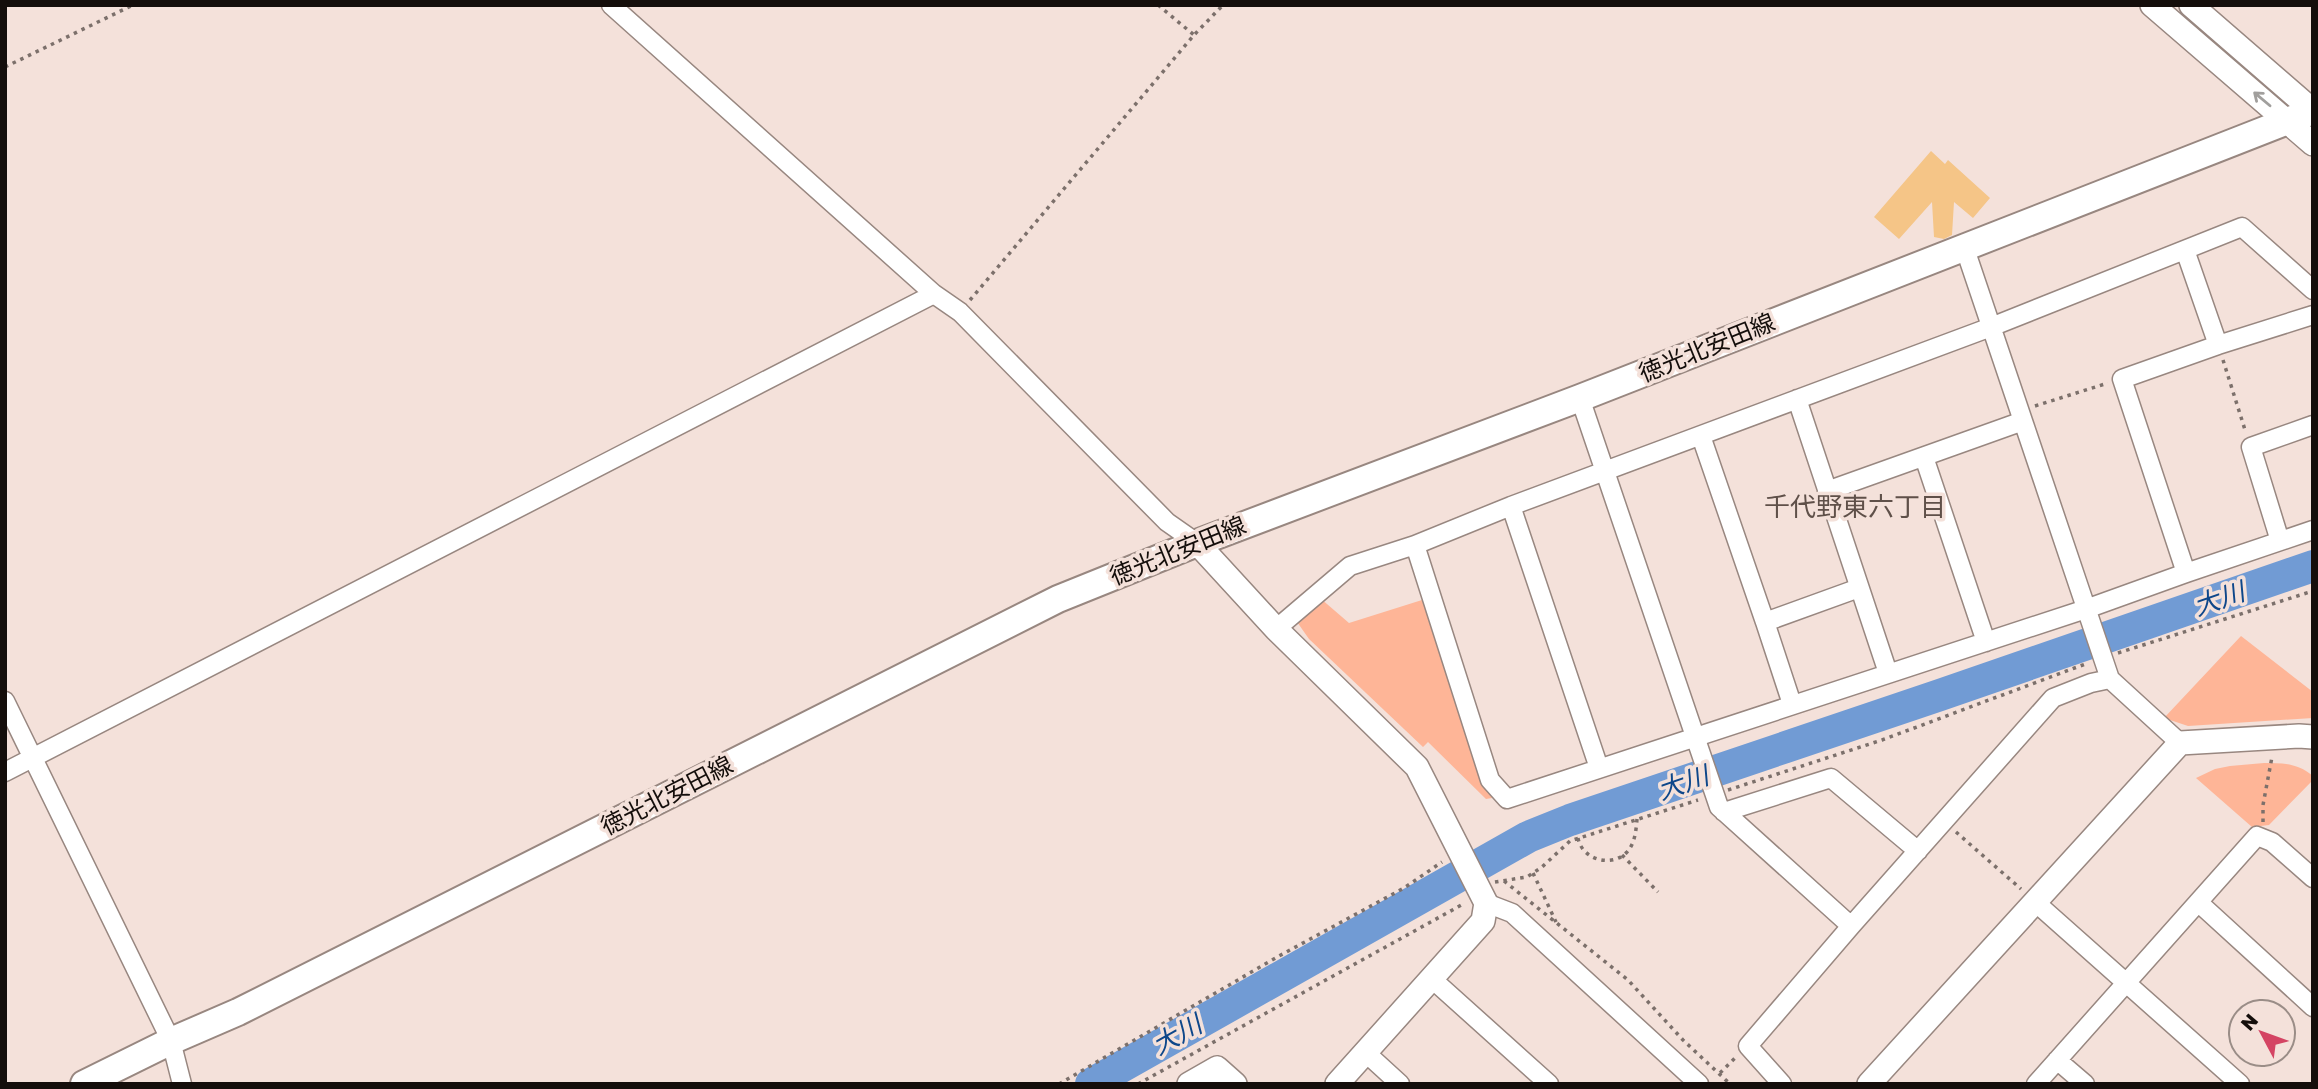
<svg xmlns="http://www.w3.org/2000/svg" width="2318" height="1089" viewBox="0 0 2318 1089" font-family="'Golos Text','Noto Sans JP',sans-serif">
  <rect width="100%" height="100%" fill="#f4e1da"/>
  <path fill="#feb597" d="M 1320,598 L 1349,623 L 1422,600 L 1492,798 L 1486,799 L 1428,742 L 1423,747 L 1309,639 L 1295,619 Z
    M 2241,636 L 2313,692 L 2313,718 L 2188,726 L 2164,718 Z
    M 2264,763 C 2282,763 2298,763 2313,776 L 2313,780 L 2269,825 L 2252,827 L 2196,778 L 2215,769 L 2230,766 Z"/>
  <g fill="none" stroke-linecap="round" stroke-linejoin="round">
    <path stroke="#719bd4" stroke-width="32" d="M 1091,1084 L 1528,837 L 1570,820 L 1940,695 L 2313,566"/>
  </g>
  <path fill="#f5c587" d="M 1931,151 L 1945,164 L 1948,160 L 1990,198 L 1973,218 L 1954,202 L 1952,235 L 1944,239 L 1934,237 L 1932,202 L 1899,239 L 1874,217 Z"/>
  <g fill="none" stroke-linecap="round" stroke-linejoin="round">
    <defs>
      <path id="minor" d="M 611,5 L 934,294 L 960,312 L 1167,522 L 1197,543
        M 1964,246 L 2110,679 L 2180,743
        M 2185,250 L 2218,345
        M 1580,398 L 1719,807 L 1851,926
        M 1797,399 L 1888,673
        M 1701,436 L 1765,622 L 1859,588
        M 1924,457 L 1986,642
        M 1827,491 L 2023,421
        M 1511,506 L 1599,768
        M 2280,541 L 2251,447 L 2313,425
        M 1415,545 L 1490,780 L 1507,799 L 2086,609 L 2186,573 L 2313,530
        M 2186,573 L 2122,379 L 2218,345 L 2313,315
        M 1765,622 L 1792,704
        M 1276,629 L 1350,566 L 1415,545 L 1511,506 L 1991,327 L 2242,227 L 2313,290
        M 5,701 L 171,1041 L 182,1084
        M 5,772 L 934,294
        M 1724,812 L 1831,778 L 1918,851
        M 2034,901 L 2240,1084
        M 2198,902 L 2313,1007
        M 1486,903 L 1512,913 L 1699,1084
        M 1431,978 L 1549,1084
        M 1365,1052 L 1400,1084
        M 2057,1060 L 2085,1084
        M 1782,1084 L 1748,1046 L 1851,926 L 2053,698 L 2091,683 L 2110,679
        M 2036,1084 L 2257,836 L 2272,842 L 2313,878"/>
      <path id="tertiary" d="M 2152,5 L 2313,144
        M 2191,5 L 2313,111
        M 1197,543 L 1276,629 L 1417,767 L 1486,903 L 1483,921 L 1337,1084
        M 1189,1084 L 1217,1068 L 1235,1084
        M 1869,1084 L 2180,743 L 2299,736 L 2313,737"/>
      <path id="secondary" d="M 84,1084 L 171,1041 L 238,1012 L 1058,599 L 1197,543 L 1580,398 L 2313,111"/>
    </defs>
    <use href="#minor" stroke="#988780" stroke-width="21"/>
    <use href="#tertiary" stroke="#988780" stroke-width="26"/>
    <use href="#secondary" stroke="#988780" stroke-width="30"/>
    <path stroke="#7c706b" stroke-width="3.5" stroke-dasharray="3.5 5" stroke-linecap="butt" d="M 1158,5 L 1194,35
      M 5,67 L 133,5
      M 970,300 L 1194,35 L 1223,5
      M 2223,360 L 2246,433
      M 2035,406 L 2108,383
      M 2118,653 L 2313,591
      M 1728,790 L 1882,740 L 2088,663
      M 2263,822 L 2263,805 L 2272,757
      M 1956,832 L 2021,889
      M 1578,838 C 1582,860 1612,868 1627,852 C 1635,843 1636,831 1637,819
      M 1622,855 L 1658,892
      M 1533,873 L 1556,922
      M 1504,881 L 1628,980 L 1683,1040 L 1730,1084
      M 1495,882 L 1527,877 L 1542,867 L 1570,841 L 1698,800
      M 1720,1073 L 1736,1057
      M 1059,1084 L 1279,956 L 1404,888 L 1442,862
      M 1138,1084 L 1465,903"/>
    <use href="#minor" stroke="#fff" stroke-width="18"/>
    <use href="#tertiary" stroke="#fff" stroke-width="23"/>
    <use href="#secondary" stroke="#fff" stroke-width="26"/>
  </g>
  <defs><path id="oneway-shaft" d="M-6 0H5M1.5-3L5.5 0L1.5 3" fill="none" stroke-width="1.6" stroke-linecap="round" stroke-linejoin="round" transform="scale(1.75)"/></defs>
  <use stroke="#a19f9d" href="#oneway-shaft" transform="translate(2262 99) rotate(-140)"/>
  <g text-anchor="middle" stroke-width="7" stroke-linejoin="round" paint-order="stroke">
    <g font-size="24" fill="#140e0b" stroke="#f4e1da">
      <text transform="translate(1707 348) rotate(-22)" y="8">徳光北安田線</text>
      <text transform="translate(1178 551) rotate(-22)" y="8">徳光北安田線</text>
      <text transform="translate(667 796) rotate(-27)" y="8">徳光北安田線</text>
    </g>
    <g font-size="26" fill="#5f5049" stroke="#f4e1da">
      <text x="1855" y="516">千代野東六丁目</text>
    </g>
    <g font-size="26" font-style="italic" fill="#0e478a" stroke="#f4e1da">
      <text transform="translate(2219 599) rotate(-19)" y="9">大川</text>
      <text transform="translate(1683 783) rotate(-19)" y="9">大川</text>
      <text transform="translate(1177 1035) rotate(-29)" y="9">大川</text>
    </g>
  </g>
  <rect width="2318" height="1089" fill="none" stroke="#140e0b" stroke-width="14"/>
  <g transform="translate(2262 1033) rotate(311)"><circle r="33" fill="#f4e1da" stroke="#9a8d87" stroke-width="2"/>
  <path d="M0-5L12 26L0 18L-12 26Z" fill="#d44463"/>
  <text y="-10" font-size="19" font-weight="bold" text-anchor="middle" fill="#140e0b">N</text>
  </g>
</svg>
